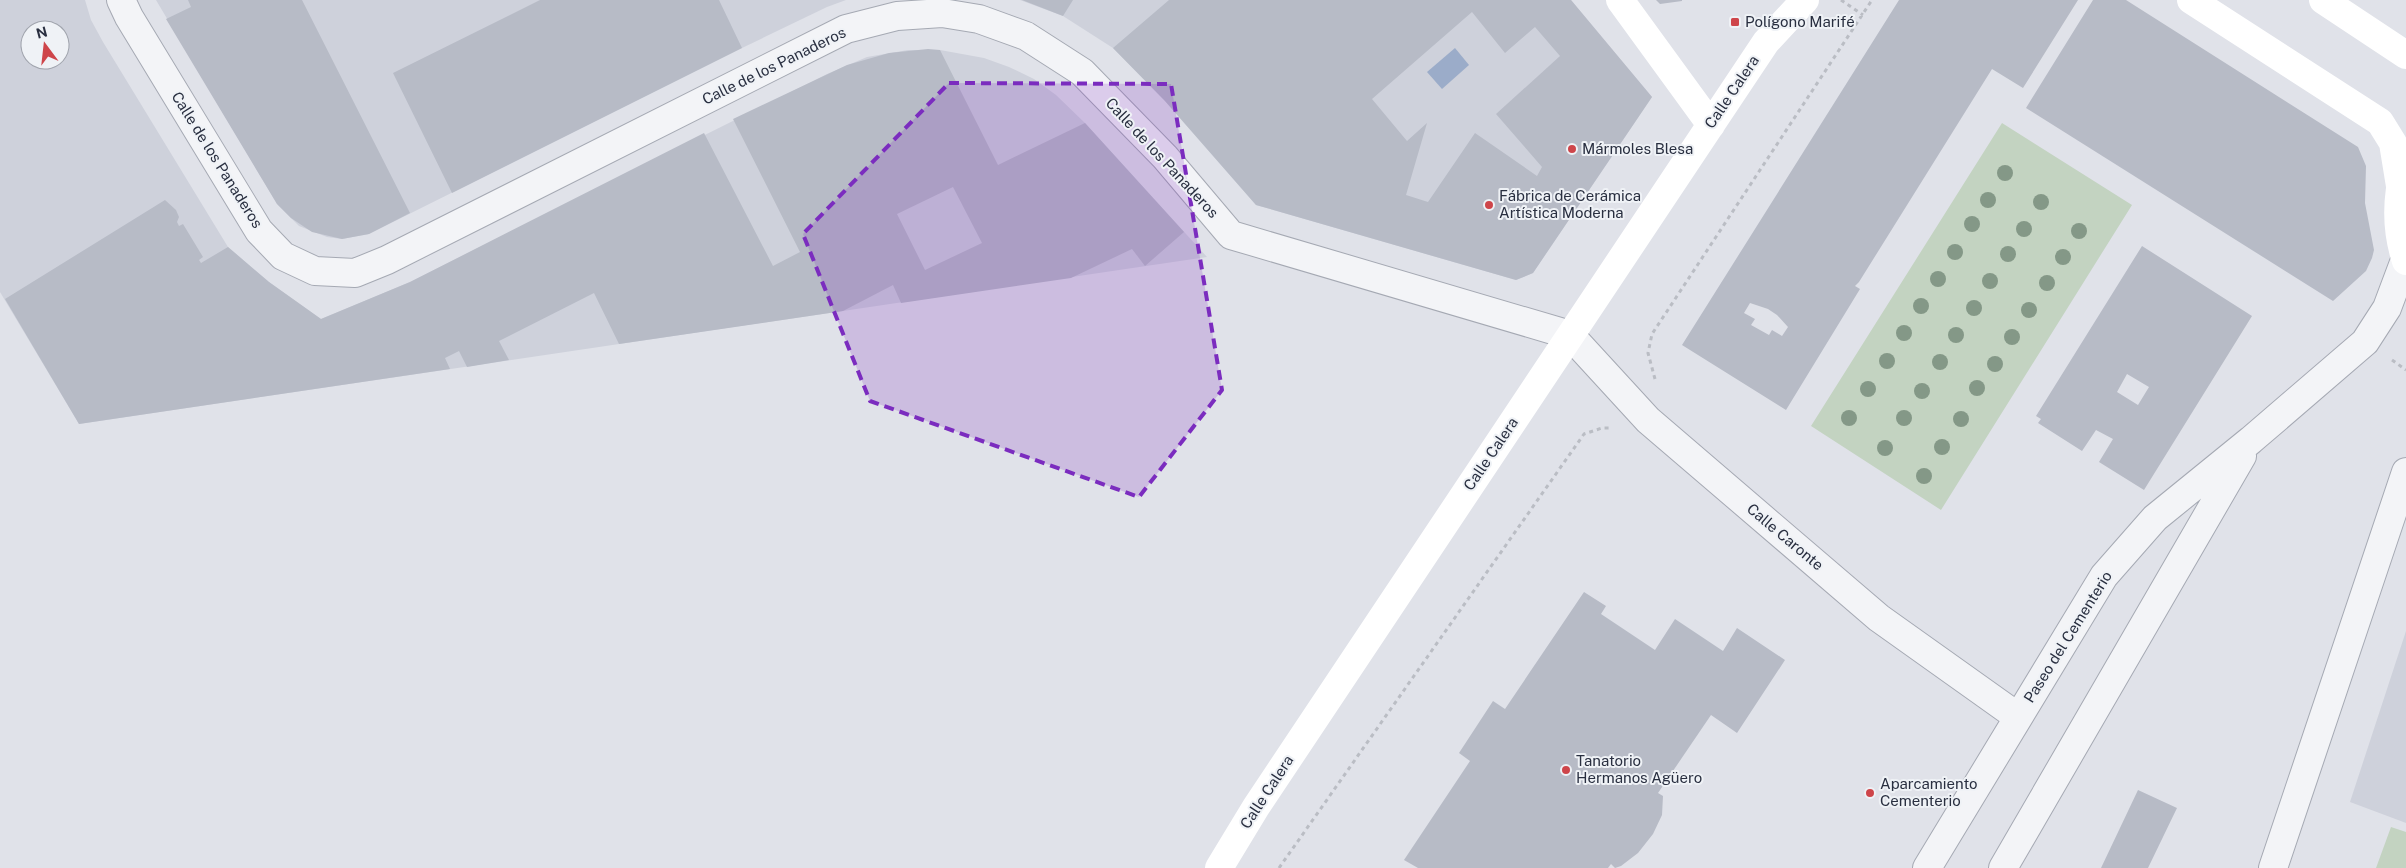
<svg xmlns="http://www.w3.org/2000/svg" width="2406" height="868" viewBox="0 0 2406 868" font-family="'Public Sans',sans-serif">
  <rect width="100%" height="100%" fill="#e0e2e9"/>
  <path fill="#ced1db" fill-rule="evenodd" d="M 0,0 L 85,0 L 91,20 L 103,42 L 228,247 L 269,282 L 321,319 L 410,282 L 827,74 L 867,57 L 908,50 L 940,50 L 984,58 L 1009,67 L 1034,79 L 1056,95 L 1085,123 L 1207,257 L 79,424 L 0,292 ZM 30,30 L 60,30 L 60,60 L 30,60 Z
    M 156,0 L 846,0 L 827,7 L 742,48 L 369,234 L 342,239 L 327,237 L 299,226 L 277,204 Z
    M 1020,0 L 1571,0 L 1652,97 L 1533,273 L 1516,280 L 1256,205 L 1165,101 L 1113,48 L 1063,16 Z
    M 2406,631 L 2406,823 L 2350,802 Z"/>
  <path fill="#c3d3c1" d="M 2002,123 L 2132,205 L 1941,510 L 1811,426 Z
    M 2391,827 L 2406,832 L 2406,868 L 2376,868 Z"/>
  <path fill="#9bacc9" d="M 1455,48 L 1469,65 L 1442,89 L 1427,72 Z"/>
  <path fill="#b7bbc6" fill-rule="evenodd" d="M 188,0 L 302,0 L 410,213 L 369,234 L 342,239 L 312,232 L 291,218 L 277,204 L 166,19 L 191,7 Z
    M 540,0 L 719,0 L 742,48 L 452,193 L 393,73 Z
    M 1022,0 L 1073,0 L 1063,16 Z
    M 1169,0 L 1571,0 L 1652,97 L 1533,273 L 1516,280 L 1256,205 L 1165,101 L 1113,48 ZM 1472,12 L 1505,53 L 1535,27 L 1560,56 L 1496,114 L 1542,167 L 1537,176 L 1475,133 L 1428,202 L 1406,195 L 1427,123 L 1407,141 L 1372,99 Z
    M 1656,0 L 1682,0 L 1682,1 L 1660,4 Z
    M 1899,0 L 2078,0 L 2023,88 L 1992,69 L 1859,282 L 1855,286 L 1860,289 L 1786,410 L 1682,345 ZM 1750,303 L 1768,309 L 1777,315 L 1788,327 L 1782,336 L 1772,330 L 1769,335 L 1751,325 L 1755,319 L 1744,313 Z
    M 2093,0 L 2126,0 L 2358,147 L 2366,166 L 2365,203 L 2374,250 L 2372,258 L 2366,271 L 2333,301 L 2026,108 Z
    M 928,49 L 940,50 L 998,165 L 1085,123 L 1184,232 L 1145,266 L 1132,249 L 1071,278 L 901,303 L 893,285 L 843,311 L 619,344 L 594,293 L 499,341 L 509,360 L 467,367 L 459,351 L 445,358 L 450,369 L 79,424 L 5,299 L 165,200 L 176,210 L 179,217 L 177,222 L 179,226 L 183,224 L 203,257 L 199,260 L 201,263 L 228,247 L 269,282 L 321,319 L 410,282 L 704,133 L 773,266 L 800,252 L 733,119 L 847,65 L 889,53 ZM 953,187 L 982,243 L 925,270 L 897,214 Z
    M 2142,246 L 2252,316 L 2144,490 L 2099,462 L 2113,439 L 2096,430 L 2082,451 L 2038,423 L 2041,419 L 2036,416 ZM 2127,374 L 2149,387 L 2138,405 L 2117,392 Z
    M 1584,592 L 1606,606 L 1601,614 L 1655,650 L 1675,619 L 1723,651 L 1737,628 L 1785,660 L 1737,733 L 1711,715 L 1658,793 L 1663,796 L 1662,815 L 1653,834 L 1638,853 L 1621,866 L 1615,868 L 1611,864 L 1608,868 L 1418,868 L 1404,860 L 1470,761 L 1459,753 L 1493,701 L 1505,709 Z
    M 2138,790 L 2177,808 L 2148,868 L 2101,868 Z"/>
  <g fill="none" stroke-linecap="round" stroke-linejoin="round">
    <defs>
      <path id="street" d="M 121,0 L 129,17 L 259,231 L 283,256 L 315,271 L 355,273 L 387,260 L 846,29 L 897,16 L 942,13 L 979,19 L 1026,36 L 1082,72 L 1165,157 L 1231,235 L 1570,335 L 1648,420 L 1879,618 L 2018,717
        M 1927,868 L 2104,576 L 2155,518 L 2251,440 L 2365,342 L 2387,308 L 2405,260
        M 2003,868 L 2242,456
        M 2273,868 L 2406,472"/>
    </defs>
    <use href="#street" stroke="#a5a9b3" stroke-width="30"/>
    <path stroke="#babdc4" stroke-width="3" stroke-dasharray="4 4" stroke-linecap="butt" d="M 1841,0 L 1863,15
      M 2392,360 L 2406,370
      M 1655,379 L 1648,353 L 1652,334 L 1872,0
      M 1279,868 L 1584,434 L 1602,428 L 1612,428"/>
    <use href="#street" stroke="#f3f4f7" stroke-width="28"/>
    <path stroke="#fff" stroke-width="28" d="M 1620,0 L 1711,125
      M 2191,0 L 2380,122 L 2393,143 L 2400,186
      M 2323,0 L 2406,55
      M 2404,169 C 2396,200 2396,231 2406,261
      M 1219,868 L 1256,807 L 1766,42 L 1805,0"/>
  </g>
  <g fill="#849887">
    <circle cx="2005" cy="173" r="8"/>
    <circle cx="1988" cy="200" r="8"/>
    <circle cx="2041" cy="202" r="8"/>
    <circle cx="1972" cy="224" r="8"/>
    <circle cx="2024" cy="229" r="8"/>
    <circle cx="2079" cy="231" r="8"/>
    <circle cx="1955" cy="252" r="8"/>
    <circle cx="2008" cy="254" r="8"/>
    <circle cx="2063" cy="257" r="8"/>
    <circle cx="1938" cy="279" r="8"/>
    <circle cx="1990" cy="281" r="8"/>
    <circle cx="2047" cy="283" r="8"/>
    <circle cx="1921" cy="306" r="8"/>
    <circle cx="1974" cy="308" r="8"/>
    <circle cx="2029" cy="310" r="8"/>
    <circle cx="1904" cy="333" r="8"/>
    <circle cx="1956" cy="335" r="8"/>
    <circle cx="2012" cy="337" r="8"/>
    <circle cx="1887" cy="361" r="8"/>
    <circle cx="1940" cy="362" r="8"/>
    <circle cx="1995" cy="364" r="8"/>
    <circle cx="1977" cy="388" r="8"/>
    <circle cx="1868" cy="389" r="8"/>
    <circle cx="1922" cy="391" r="8"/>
    <circle cx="1849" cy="418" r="8"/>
    <circle cx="1904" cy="418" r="8"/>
    <circle cx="1961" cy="419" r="8"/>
    <circle cx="1942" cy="447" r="8"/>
    <circle cx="1885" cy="448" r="8"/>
    <circle cx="1924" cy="476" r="8"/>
  </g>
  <path fill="#7b2cbf" fill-opacity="0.2" stroke="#7b2cbf" stroke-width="4" stroke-dasharray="10 6" stroke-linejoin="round" d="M 949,83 L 1171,84 L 1222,390 L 1139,497 L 870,401 L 803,234 Z"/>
  <g fill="#ce454a" stroke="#eff2f6" stroke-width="2">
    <rect x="1730" y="17" width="10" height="10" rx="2.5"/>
    <circle cx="1572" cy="149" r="5"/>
    <circle cx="1489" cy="205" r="5"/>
    <circle cx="1566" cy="770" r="5"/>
    <circle cx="1870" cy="793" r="5"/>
  </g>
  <g text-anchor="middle" stroke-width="4" stroke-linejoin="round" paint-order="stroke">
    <g font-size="15" fill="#292f40" stroke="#eff2f6" text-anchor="start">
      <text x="1745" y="27">Polígono Marifé</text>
      <text x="1582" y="154">Mármoles Blesa</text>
      <text x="1499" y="201">Fábrica de Cerámica<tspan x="1499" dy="17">Artística Moderna</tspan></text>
      <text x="1576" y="766">Tanatorio<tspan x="1576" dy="17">Hermanos Agüero</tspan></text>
      <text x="1880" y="789">Aparcamiento<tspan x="1880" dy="17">Cementerio</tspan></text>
    </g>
    <g font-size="15" fill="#292f40" stroke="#eff2f6">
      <text transform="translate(774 66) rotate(-26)" y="5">Calle de los Panaderos</text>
      <text transform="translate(1732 92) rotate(-56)" y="5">Calle Calera</text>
      <text transform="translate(1162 158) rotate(47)" y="5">Calle de los Panaderos</text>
      <text transform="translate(217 160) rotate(58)" y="5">Calle de los Panaderos</text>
      <text transform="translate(1491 454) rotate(-56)" y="5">Calle Calera</text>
      <text transform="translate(1785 537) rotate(40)" y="5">Calle Caronte</text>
      <text transform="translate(2068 637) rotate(-58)" y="5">Paseo del Cementerio</text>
      <text transform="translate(1267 792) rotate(-57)" y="5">Calle Calera</text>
    </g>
  </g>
  <g transform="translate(45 45) rotate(345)"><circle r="24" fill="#eff2f6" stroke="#a0a4ad"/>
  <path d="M0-4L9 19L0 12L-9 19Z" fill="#ce454a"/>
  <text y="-8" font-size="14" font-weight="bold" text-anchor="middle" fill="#292f40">N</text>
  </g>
</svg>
